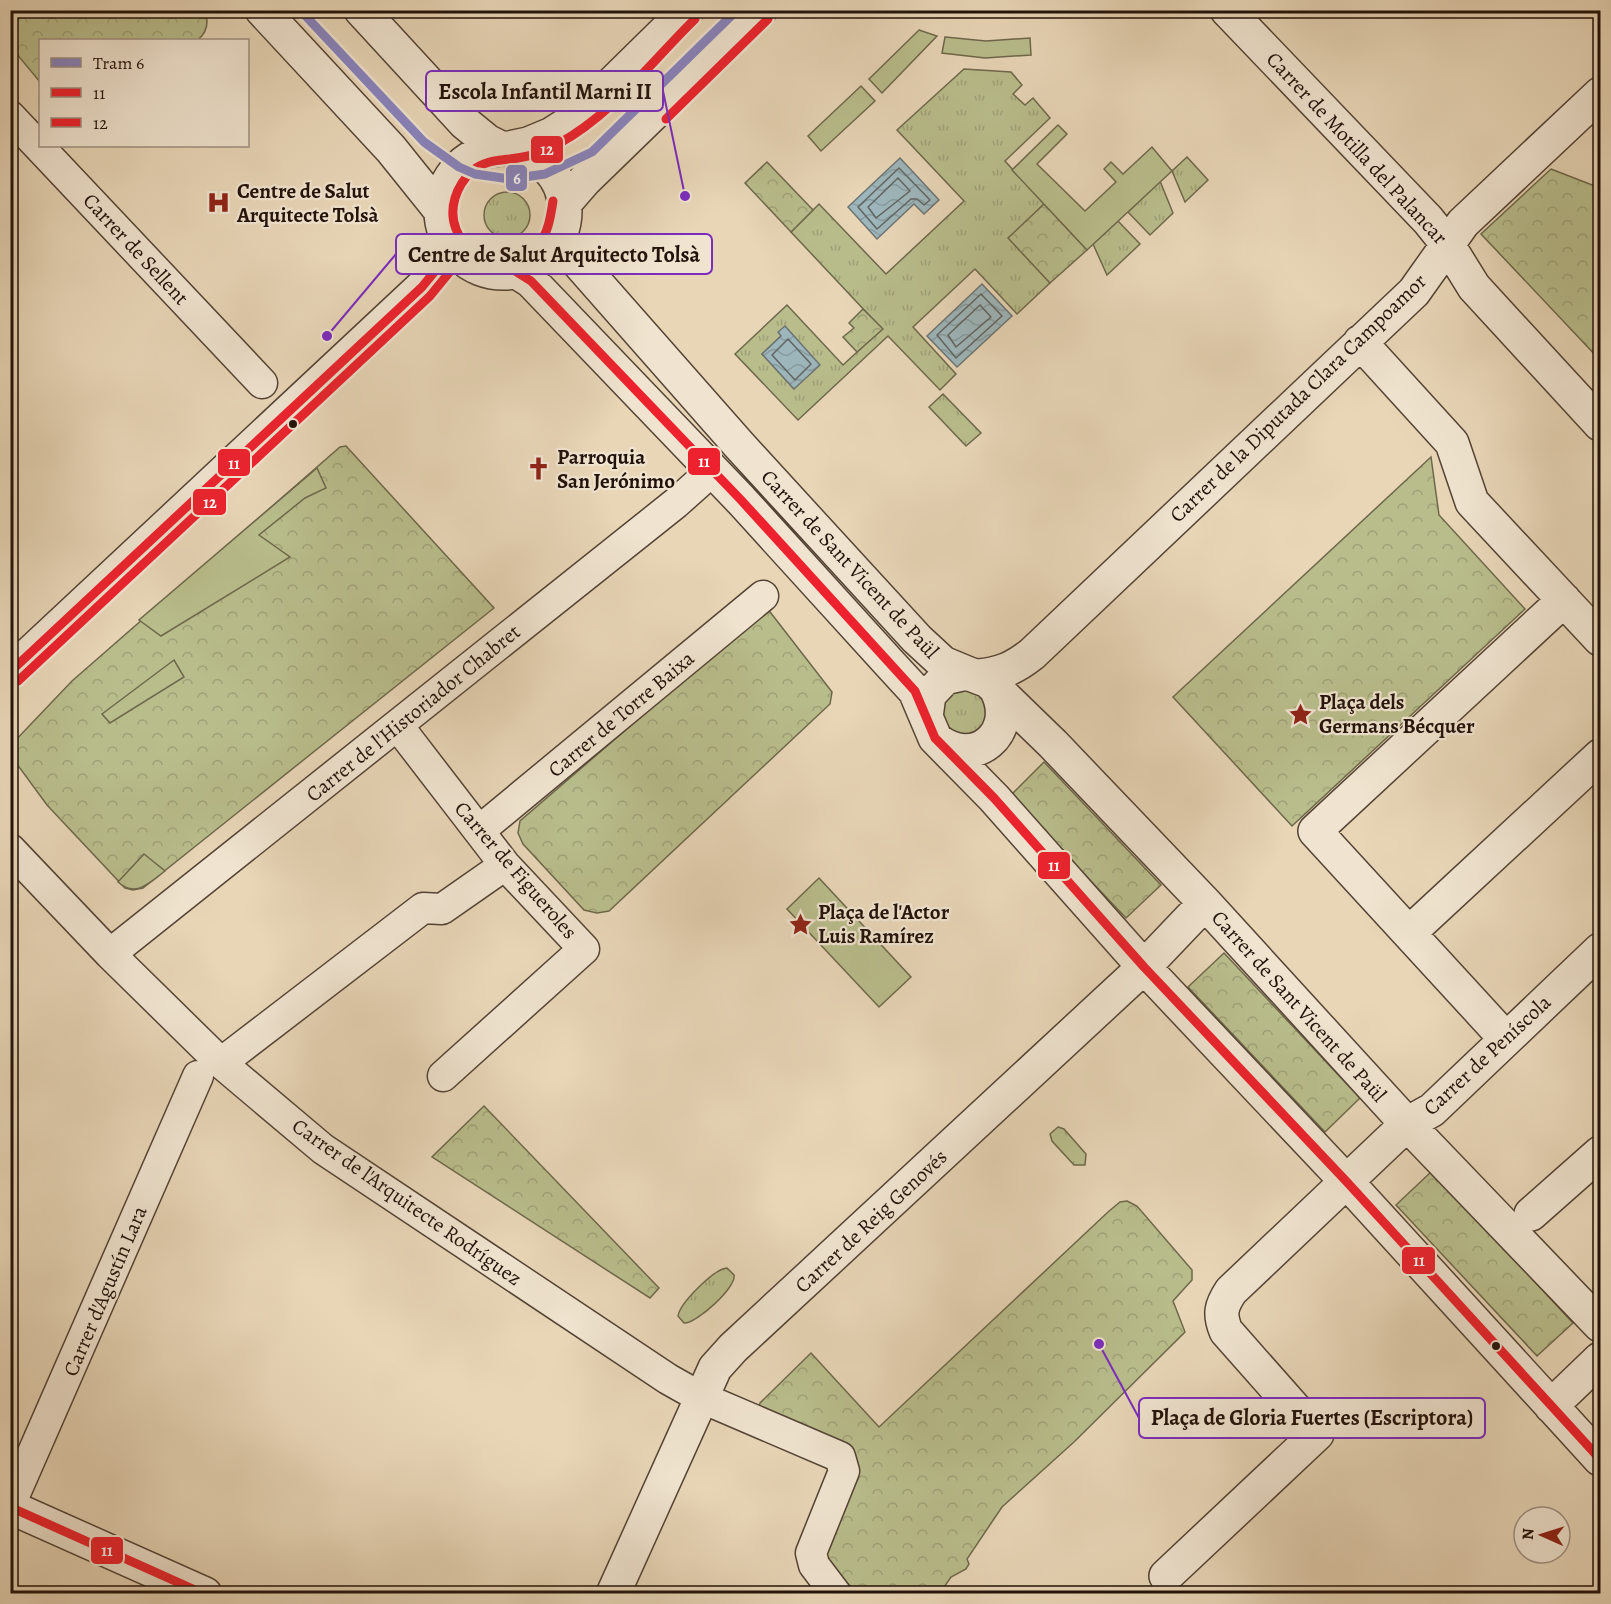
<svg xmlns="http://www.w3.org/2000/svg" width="1611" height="1604" viewBox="0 0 1611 1604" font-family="Alegreya,serif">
  <defs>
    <pattern id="grass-tufts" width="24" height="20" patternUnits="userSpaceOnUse" patternTransform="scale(1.5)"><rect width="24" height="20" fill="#b9bd8c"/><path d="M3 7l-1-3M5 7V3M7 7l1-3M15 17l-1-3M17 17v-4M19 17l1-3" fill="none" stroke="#9fa177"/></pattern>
    <pattern id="park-crowns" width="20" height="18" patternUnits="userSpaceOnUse" patternTransform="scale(1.5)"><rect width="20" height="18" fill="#b9bd8c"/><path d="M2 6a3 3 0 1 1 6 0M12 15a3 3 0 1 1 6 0" fill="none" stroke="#9fa177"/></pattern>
    <pattern id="water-waves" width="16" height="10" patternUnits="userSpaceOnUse" patternTransform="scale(1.5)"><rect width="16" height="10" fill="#9db6bb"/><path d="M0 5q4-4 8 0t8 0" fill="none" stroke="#879b9f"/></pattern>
  </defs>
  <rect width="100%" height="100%" fill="#e8d6b7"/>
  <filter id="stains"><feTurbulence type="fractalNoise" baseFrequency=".00333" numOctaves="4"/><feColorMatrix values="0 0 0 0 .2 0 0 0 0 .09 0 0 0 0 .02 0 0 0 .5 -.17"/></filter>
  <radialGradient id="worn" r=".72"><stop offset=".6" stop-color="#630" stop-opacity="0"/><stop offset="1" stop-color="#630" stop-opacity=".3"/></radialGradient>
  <path fill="url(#grass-tufts)" stroke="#6e684b" stroke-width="1.5" fill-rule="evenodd" d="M 964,69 L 1011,72 L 1022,85 L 1013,94 L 1025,105 L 1033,98 L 1050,118 L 1005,161 L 1044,204 L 1009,238 L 1050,283 L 1017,314 L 975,269 L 913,327 L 956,374 L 940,390 L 888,336 L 798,420 L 735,354 L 787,305 L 843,365 L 882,329 L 791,232 L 819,204 L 886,274 L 964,201 L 897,130 ZM 781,336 L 794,389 L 762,354 Z
    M 1187,157 L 1208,180 L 1185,202 L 1172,171 Z
    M 1160,181 L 1173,213 L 1150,235 L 1128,212 Z
    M484 215a23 23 0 1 1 46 0a23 23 0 1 1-46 0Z
    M 1118,221 L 1140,244 L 1107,275 L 1093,244 Z
    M 943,394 L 981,433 L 966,446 L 929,407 Z
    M 974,688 L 989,707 L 982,729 L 968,736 L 946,729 L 940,705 L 950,691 Z
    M 1058,1127 L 1064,1129 L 1086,1154 L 1085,1165 L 1074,1165 L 1052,1141 L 1050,1134 Z
    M 727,1268 L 734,1275 C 737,1287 696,1324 684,1323 L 678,1316 C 680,1303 714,1269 727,1268 Z"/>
  <path fill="url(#park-crowns)" stroke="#6e684b" stroke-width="1.5" d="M 205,11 C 209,22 207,32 198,40 L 40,40 L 40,82 L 11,47 L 11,27 L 25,11 Z
    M 767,162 L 813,210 L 791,232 L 745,183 Z
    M 1551,169 L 1600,188 L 1600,360 L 1481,234 Z
    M 1044,204 L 1087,250 L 1050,283 L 1008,238 Z
    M 863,309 L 883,329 L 857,352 L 843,337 L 854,328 L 849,323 Z
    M 346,446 L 494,608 L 143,888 L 133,890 L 125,888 L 47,805 L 11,756 L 11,745 L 72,681 L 340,447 Z
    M 1431,457 L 1439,515 L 1525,609 L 1292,826 L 1173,697 Z
    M 767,608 L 832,692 L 830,704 L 609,911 L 597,913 L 584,910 L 523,844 L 518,833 L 520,821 Z
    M 1044,762 L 1161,885 L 1126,918 L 1010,796 Z
    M 1224,953 L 1360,1098 L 1325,1132 L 1188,987 Z
    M 484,1106 L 659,1288 L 650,1298 L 432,1157 Z
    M 1432,1171 L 1573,1323 L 1537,1356 L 1396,1205 Z
    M 1127,1201 L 1137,1206 L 1192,1270 L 1192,1280 L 1173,1301 L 1185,1332 L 1074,1442 L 1002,1507 L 967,1559 L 969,1564 L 966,1569 L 951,1577 L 940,1593 L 859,1593 L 829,1568 L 823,1555 L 850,1484 L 759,1407 L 760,1403 L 811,1353 L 879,1427 L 1108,1212 L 1120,1202 Z"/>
  <path fill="#b9bd8c" stroke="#6e684b" stroke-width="1.5" d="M 919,30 L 937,36 L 882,93 L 869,79 Z
    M 945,37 L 986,41 L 1030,38 L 1031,55 L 985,58 L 942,53 Z
    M 861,86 L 875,101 L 821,151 L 808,136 Z
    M 1058,125 L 1067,134 L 1037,164 L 1085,211 L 1116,182 L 1104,169 L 1111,162 L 1123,174 L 1152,147 L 1172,171 L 1087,250 L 1012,170 Z
    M 317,468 L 326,488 L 305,498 L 259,535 L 290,557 L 161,636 L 139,620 Z
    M 174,660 L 184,677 L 110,723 L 102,714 Z
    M 144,854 L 165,871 C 149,883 136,898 118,882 Z
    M 819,878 L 911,977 L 879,1007 L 787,909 Z"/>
  <path fill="url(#water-waves)" stroke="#6c7474" stroke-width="1.5" d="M 900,158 L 939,200 L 924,214 L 914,204 L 877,239 L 848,207 Z
    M 982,284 L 1012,316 L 957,367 L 927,336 Z
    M 785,326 L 820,365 L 794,389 L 762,354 L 781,336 L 778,332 Z"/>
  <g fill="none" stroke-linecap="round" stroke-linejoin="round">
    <path stroke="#606462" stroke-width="1.5" d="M 899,168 L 930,200 L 924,205 L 917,199 L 911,199 L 877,229 L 858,207 Z
      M 898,178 L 910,191 L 876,218 L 868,207 Z
      M 981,294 L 1002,316 L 956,358 L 937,335 Z
      M 980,305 L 991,317 L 956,347 L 948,335 Z
      M 788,339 L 811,364 L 795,380 L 772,355 Z"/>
    <defs>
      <path id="pedestrian" d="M 10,116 L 262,383
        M 398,726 L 505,865 L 584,949 L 443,1076
        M 479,831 L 763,596
        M 10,849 L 110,954 L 221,1063 L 323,1149 L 668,1379 L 700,1397 L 840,1457 L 844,1471 L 811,1553 L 814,1565 L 836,1594
        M 110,954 L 676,503 L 713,470
        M 221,1063 L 423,908 L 442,909 L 505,865
        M 10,1505 L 198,1076"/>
      <path id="minor" d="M 262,10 L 391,149 L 440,210
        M 361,10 L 465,123 L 487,141 L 501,148
        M 1227,10 L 1428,220 L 1448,245 L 1474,287 L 1600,424
        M 509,148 L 528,144 L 552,134 L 577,118 L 687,10
        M441 211a62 62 0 1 1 124 0a62 62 0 1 1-124 0Z
        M 565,203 L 585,180 L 760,10
        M 560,236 L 563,245 L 740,446 L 917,639 L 943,663 L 967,673
        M 515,271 L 531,281 L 741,500 L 891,665 L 915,691 L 935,738 L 994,798 L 1144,967 L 1346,1181 L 1600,1459
        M 1360,342 L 1452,443 L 1472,502 L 1600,639
        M 10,672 L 422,287 L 453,249
        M 978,676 C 1001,674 1014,668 1032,654 L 1414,292 L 1463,223 L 1600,94
        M 926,717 L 929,695 L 945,678 L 967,673 L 988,681 L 1053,744 L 1205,903 L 1407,1124 L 1600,1325
        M 937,740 C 975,770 1019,732 996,689
        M 1409,933 L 1600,756
        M 1506,1039 L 1315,831 L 1564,600
        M 1531,1214 L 1600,1153
        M 1551,1406 L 1600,1359
        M 10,1507 L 205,1594
        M 1166,1576 L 1317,1434 L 1226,1331 C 1219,1314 1221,1306 1231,1291 L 1407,1124 L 1432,1110 L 1600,950
        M 613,1594 L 715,1368 L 733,1348 L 1144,967 L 1205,903"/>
    </defs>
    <use href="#pedestrian" stroke="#544335" stroke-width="33"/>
    <use href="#minor" stroke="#544335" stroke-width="36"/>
    <use href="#pedestrian" stroke="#f0e4d0" stroke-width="30"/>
    <use href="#minor" stroke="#f0e4d0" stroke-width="33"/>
    <defs>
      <path id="bus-1" d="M 515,271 L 531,281 L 741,500 L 915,691 L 935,738 L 994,798 L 1144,967 L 1346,1181 L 1600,1459
        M 10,672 L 422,287 L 453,249
        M 10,1507 L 204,1594"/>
      <path id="bus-2" d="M 666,119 L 768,19
        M 553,201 C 551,213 550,225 544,236 C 524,270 470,267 456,229 C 448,209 456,186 472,171 C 487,158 505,161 523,157 C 535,155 547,150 558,144 C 612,115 652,61 695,19
        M 18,681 L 430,296 L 462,257"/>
    </defs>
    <use href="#bus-1" stroke="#f0e4d0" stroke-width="14"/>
    <use href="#bus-2" stroke="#f0e4d0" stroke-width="14"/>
    <use href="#bus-1" stroke="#ed222e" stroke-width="9"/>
    <use href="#bus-2" stroke="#ed222e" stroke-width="9"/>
    <defs>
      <path id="tram-1" d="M 300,10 L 424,142 L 459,167 L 475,174 L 510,179 L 545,174 L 592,152 L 737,10"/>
    </defs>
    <use href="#tram-1" stroke="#f0e4d0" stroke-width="14"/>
    <use href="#tram-1" stroke="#8884bf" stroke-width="9"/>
  </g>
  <defs>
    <symbol id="hospital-bare" viewBox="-9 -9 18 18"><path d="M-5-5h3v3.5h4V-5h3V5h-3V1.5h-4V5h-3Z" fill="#8f2418" stroke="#f0e4d0" stroke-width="2.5" paint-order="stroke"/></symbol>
    <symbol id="church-bare" viewBox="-9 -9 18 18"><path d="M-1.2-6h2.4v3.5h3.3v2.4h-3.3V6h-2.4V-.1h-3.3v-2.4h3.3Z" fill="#8f2418" stroke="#f0e4d0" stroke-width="2.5" paint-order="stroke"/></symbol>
    <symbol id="sight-bare" viewBox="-9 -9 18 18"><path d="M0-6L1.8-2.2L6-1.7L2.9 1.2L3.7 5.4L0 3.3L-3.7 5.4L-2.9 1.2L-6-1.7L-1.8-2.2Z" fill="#8f2418" stroke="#f0e4d0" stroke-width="2.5" paint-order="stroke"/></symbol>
  </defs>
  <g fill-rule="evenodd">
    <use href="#hospital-bare" x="202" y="186" width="33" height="33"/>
    <use href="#church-bare" x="522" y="452" width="33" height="33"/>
    <use href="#sight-bare" x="1284" y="698" width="33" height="33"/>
    <use href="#sight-bare" x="784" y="908" width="33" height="33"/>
  </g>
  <g fill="#23120a" stroke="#f0e4d0" stroke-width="2">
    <circle cx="293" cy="424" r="5"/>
    <circle cx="1496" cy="1346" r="5"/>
  </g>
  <g text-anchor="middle" stroke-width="4.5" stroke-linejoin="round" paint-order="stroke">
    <g font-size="21" fill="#23120a" stroke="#f0e4d0">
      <text transform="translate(1357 148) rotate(47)" y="7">Carrer de Motilla del Palancar</text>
      <text transform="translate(136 249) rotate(47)" y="7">Carrer de Sellent</text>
      <text transform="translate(1298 398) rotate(-44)" y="7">Carrer de la Diputada Clara Campoamor</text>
      <text transform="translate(850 564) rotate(47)" y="7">Carrer de Sant Vicent de Paül</text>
      <text transform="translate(413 713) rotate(-39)" y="7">Carrer de l'Historiador Chabret</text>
      <text transform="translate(621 714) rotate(-40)" y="7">Carrer de Torre Baixa</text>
      <text transform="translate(516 870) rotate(49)" y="7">Carrer de Figueroles</text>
      <text transform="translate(1299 1006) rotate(48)" y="7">Carrer de Sant Vicent de Paül</text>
      <text transform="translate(1487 1055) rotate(-43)" y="7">Carrer de Peníscola</text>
      <text transform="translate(407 1202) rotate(35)" y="7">Carrer de l'Arquitecte Rodríguez</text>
      <text transform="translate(871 1221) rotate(-43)" y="7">Carrer de Reig Genovés</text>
      <text transform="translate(105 1291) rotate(-67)" y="7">Carrer d'Agustín Lara</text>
    </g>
    <g font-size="21" font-weight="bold" fill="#23120a" stroke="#f0e4d0" text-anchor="start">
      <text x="237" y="198">Centre de Salut<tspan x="237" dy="24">Arquitecte Tolsà</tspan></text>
      <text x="557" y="464">Parroquia<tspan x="557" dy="24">San Jerónimo</tspan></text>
      <text x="1319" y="709">Plaça dels<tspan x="1319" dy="24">Germans Bécquer</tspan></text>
      <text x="818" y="919">Plaça de l'Actor<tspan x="818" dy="24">Luis Ramírez</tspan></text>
    </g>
  </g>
  <path fill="none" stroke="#7b2cbf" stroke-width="2" d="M685 196L663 91M327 336L396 254M1099 1344L1139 1418"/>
  <g fill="#7b2cbf" stroke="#f0e4d0" stroke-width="2">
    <circle cx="685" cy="196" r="6"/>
    <circle cx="327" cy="336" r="6"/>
    <circle cx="1099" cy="1344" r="6"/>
  </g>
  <g fill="#f0e4d0" stroke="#7b2cbf" stroke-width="2">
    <rect x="426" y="71" width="237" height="40" rx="6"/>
    <rect x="396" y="234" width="316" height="40" rx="6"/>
    <rect x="1139" y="1398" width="346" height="40" rx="6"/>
  </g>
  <g font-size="22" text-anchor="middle" font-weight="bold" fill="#23120a">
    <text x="545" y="99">Escola Infantil Marni II</text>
    <text x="554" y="262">Centre de Salut Arquitecto Tolsà</text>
    <text x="1312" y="1425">Plaça de Gloria Fuertes (Escriptora)</text>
  </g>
  <g stroke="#f0e4d0" stroke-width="2">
    <rect x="530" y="135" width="34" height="29" rx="6" fill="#ed222e"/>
    <rect x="505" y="164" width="23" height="28" rx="6" fill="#8884bf"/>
    <rect x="687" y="447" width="34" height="29" rx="6" fill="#ed222e"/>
    <rect x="217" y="448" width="34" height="29" rx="6" fill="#ed222e"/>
    <rect x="192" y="488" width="35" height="28" rx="6" fill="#ed222e"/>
    <rect x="1037" y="851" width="34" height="29" rx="6" fill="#ed222e"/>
    <rect x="1401" y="1246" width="35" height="29" rx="6" fill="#ed222e"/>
    <rect x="90" y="1536" width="34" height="29" rx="6" fill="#ed222e"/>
  </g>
  <g font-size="16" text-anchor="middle" font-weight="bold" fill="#fff">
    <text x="547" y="155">12</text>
    <text x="517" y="184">6</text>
    <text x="704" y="467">11</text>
    <text x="234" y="469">11</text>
    <text x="210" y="508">12</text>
    <text x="1054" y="871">11</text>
    <text x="1419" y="1266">11</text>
    <text x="107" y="1556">11</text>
  </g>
  <rect width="1611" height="1604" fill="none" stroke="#e8d6b7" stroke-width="36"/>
  <rect x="12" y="12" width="1587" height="1580" fill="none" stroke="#23120a" stroke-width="3"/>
  <rect x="18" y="18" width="1575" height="1568" fill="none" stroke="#23120a" stroke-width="1.5"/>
  <rect x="39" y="39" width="210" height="108" fill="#f0e4d0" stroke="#9e9081" stroke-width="1.5"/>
  <rect x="51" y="58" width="30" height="9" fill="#8884bf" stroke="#9e9081" stroke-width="1.5"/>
  <text x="93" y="69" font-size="18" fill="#23120a">Tram 6</text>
  <rect x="51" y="88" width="30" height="9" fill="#ed222e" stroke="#9e9081" stroke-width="1.5"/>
  <text x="93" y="99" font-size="18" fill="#23120a">11</text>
  <rect x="51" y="118" width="30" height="9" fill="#ed222e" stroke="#9e9081" stroke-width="1.5"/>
  <text x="93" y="129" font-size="18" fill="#23120a">12</text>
  <g transform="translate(1542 1535) rotate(273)"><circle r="28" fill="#f0e4d0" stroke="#9e9081" stroke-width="1.5"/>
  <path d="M0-4.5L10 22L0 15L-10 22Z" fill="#8f2418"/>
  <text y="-9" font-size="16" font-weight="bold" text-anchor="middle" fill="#23120a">N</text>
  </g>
  <rect width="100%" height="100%" filter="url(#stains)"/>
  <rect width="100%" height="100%" fill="url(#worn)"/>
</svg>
